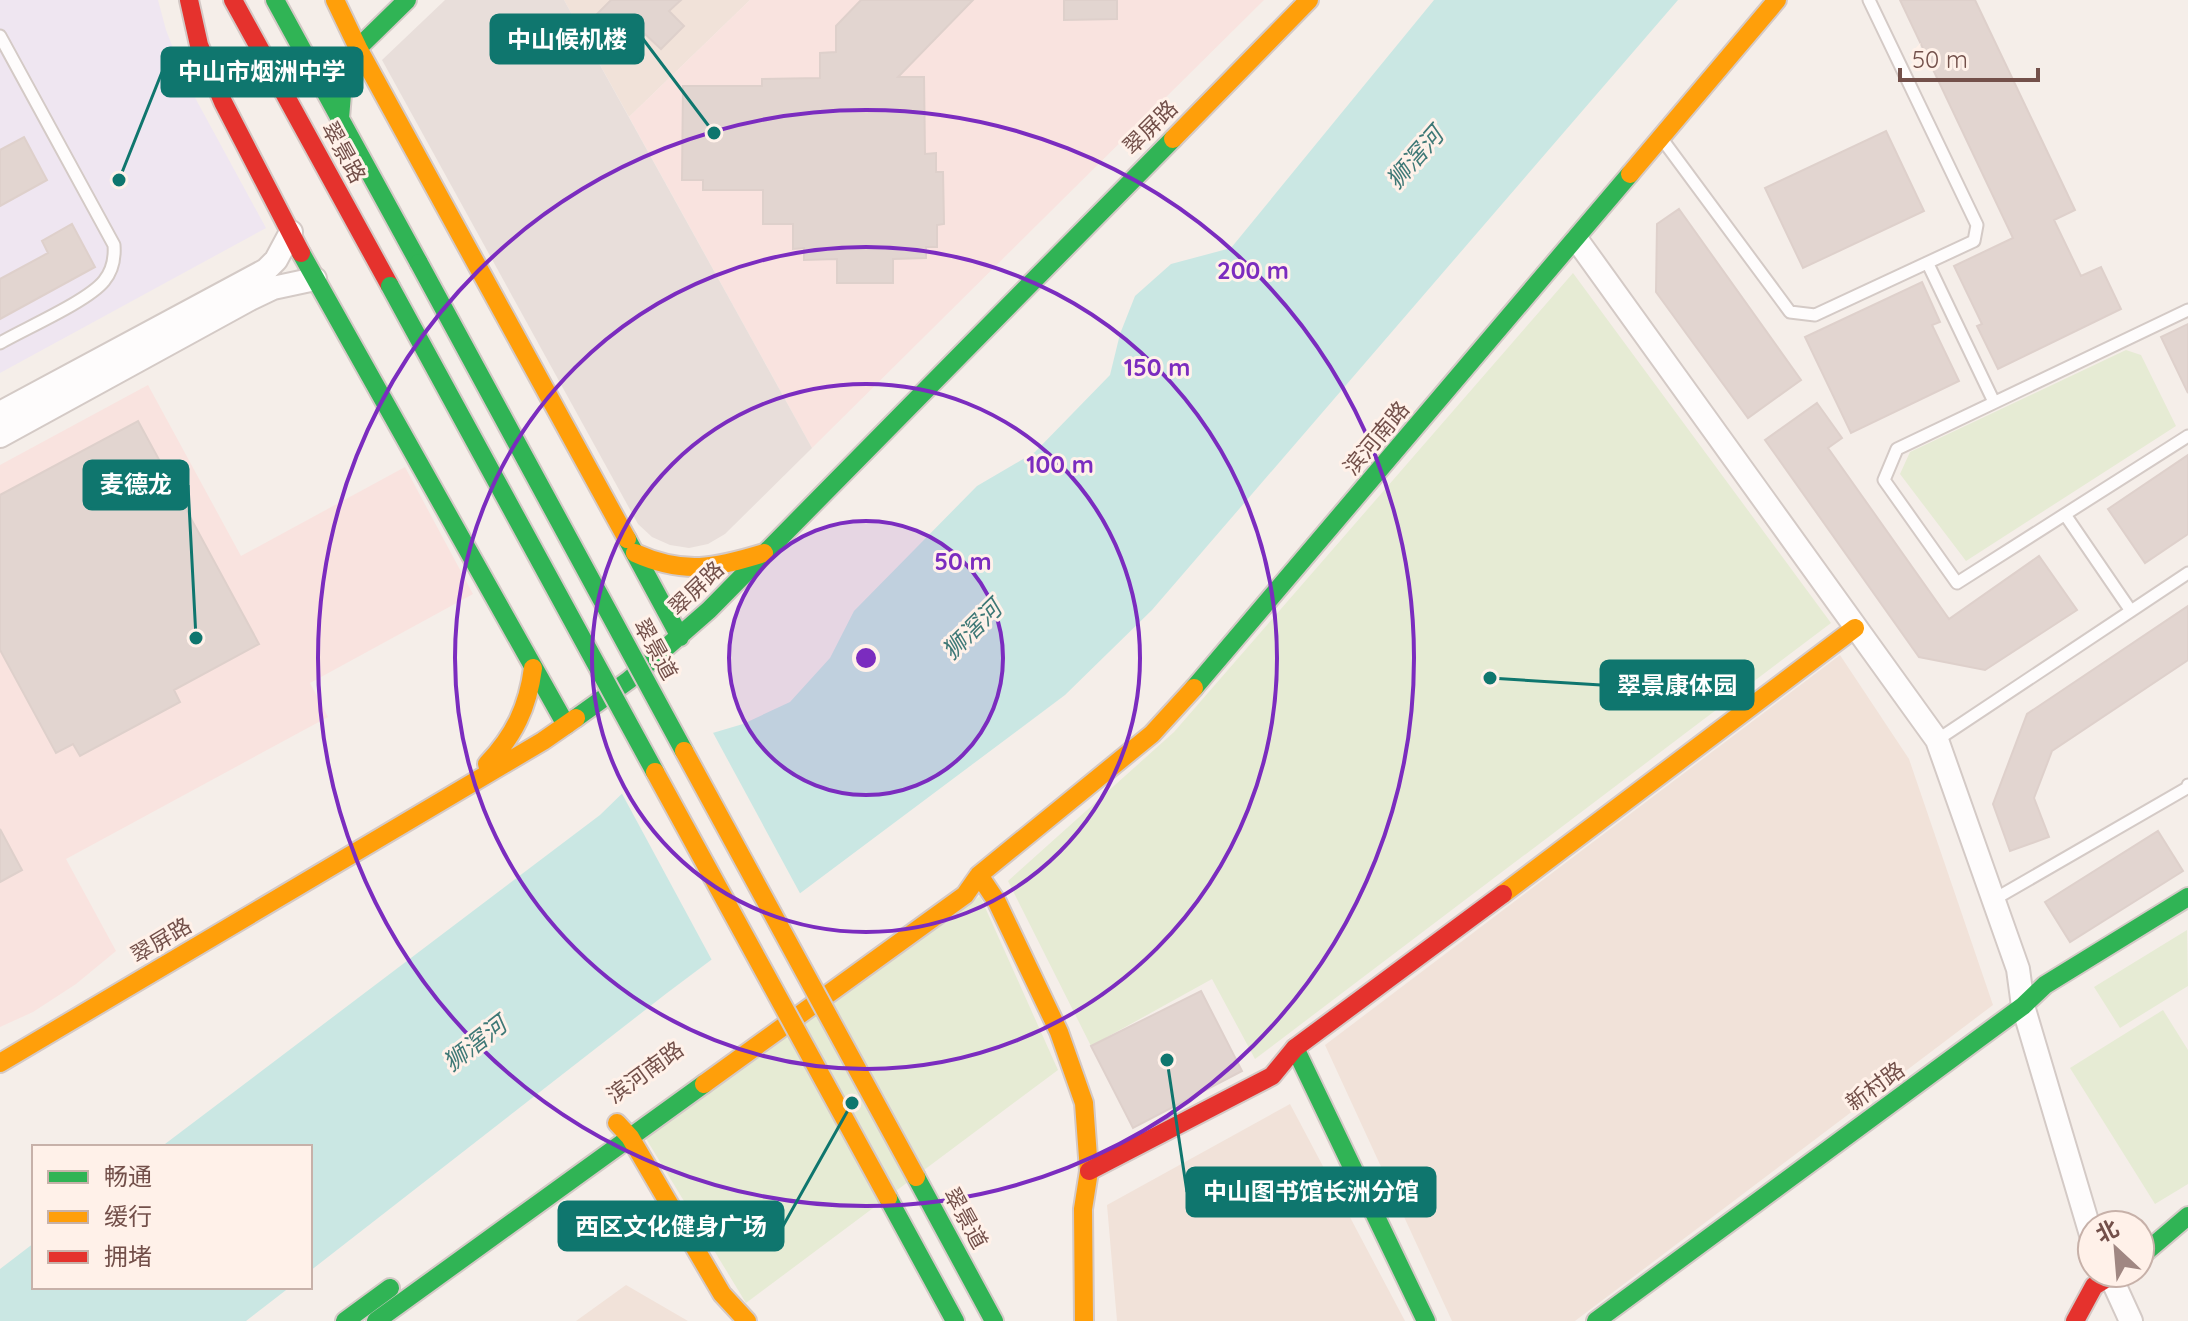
<svg xmlns="http://www.w3.org/2000/svg" width="2188" height="1321" viewBox="0 0 2188 1321" font-family="Quicksand,'Noto Sans SC',sans-serif">
  <rect width="100%" height="100%" fill="#f5eee9"/>
  <path fill="#f1e2d9" d="M 564,0 L 750,0 L 629,117 Z
    M 1840,655 L 1909,759 L 1993,1005 L 1575,1321 L 1452,1321 L 1325,1045 Z
    M 1290,1104 L 1405,1321 L 1117,1321 L 1107,1205 Z
    M 626,1285 L 688,1321 L 576,1321 Z"/>
  <path fill="#f9e3df" d="M 750,0 L 1264,0 L 812,448 L 629,117 Z
    M 148,385 L 241,556 L 405,467 L 473,594 L 310,683 L 328,717 L 66,859 L 116,951 L 76,984 L 33,1012 L 0,1027 L 0,465 Z"/>
  <path fill="#e8deda" d="M 445,0 L 564,0 L 812,448 L 725,534 L 708,544 L 689,548 L 670,545 L 652,537 L 638,524 L 382,60 Z"/>
  <path fill="#efe6f1" d="M 0,0 L 158,0 L 166,30 L 186,81 L 266,228 L 0,373 Z"/>
  <path fill="#e6ebd4" d="M 1573,273 L 1831,623 L 1255,1059 L 1212,979 L 1091,1046 L 1008,881 L 1174,732 Z
    M 2126,350 L 2141,355 L 2176,426 L 1966,561 L 1900,474 L 1910,452 Z
    M 980,896 L 1058,1070 L 746,1303 L 645,1137 Z
    M 2187,930 L 2188,986 L 2120,1028 L 2094,987 Z
    M 2163,1010 L 2188,1050 L 2188,1184 L 2155,1204 L 2070,1068 Z"/>
  <path fill="#cae7e3" d="M 1434,0 L 1678,0 L 1152,610 L 1065,695 L 667,993 L 310,1271 L 310,1147 L 161,1147 L 600,815 L 672,745 L 743,724 L 790,702 L 830,658 L 854,611 L 977,486 L 1035,452 L 1110,375 L 1120,334 L 1135,296 L 1171,264 L 1231,248 Z
    M 34,1243 L 34,1287 L 290,1287 L 246,1321 L 0,1321 L 0,1269 Z"/>
  <path fill="#f5eee9" d="M 711,729 L 802,897 L 714,964 L 620,790 L 669,742 Z"/>
  <path fill="#e2d5d0" stroke="#ded0cb" stroke-width="2" d="M 611,0 L 681,0 L 669,11 L 684,26 L 661,49 L 645,34 L 630,49 L 596,15 Z
    M 861,0 L 973,0 L 898,77 L 924,77 L 925,154 L 936,153 L 936,172 L 943,172 L 944,224 L 937,225 L 937,247 L 926,247 L 926,258 L 893,259 L 893,283 L 837,283 L 837,259 L 804,260 L 804,248 L 793,249 L 793,224 L 763,224 L 763,190 L 703,190 L 703,180 L 682,180 L 683,86 L 762,86 L 762,79 L 820,78 L 820,53 L 836,52 L 836,26 Z
    M 1064,0 L 1117,0 L 1117,19 L 1064,20 Z
    M 1900,0 L 1975,0 L 2075,210 L 2054,220 L 2081,276 L 2101,267 L 2121,309 L 1998,369 L 1977,326 L 1982,324 L 1954,266 L 2013,238 Z
    M 1886,131 L 1924,211 L 1803,268 L 1765,188 Z
    M 24,137 L 47,180 L 0,206 L 0,150 Z
    M 1679,209 L 1801,380 L 1748,418 L 1656,292 L 1657,224 Z
    M 72,224 L 95,267 L 0,319 L 0,279 L 48,253 L 42,241 Z
    M 1922,282 L 1940,322 L 1932,325 L 1959,381 L 1851,433 L 1805,337 Z
    M 2188,324 L 2188,393 L 2161,337 Z
    M 1817,403 L 1842,438 L 1828,448 L 1949,619 L 2039,556 L 2077,610 L 1985,670 L 1919,657 L 1765,440 Z
    M 138,421 L 259,644 L 174,690 L 180,702 L 80,756 L 73,744 L 56,753 L 0,650 L 0,495 Z
    M 2188,455 L 2188,534 L 2145,563 L 2108,509 Z
    M 2188,606 L 2188,660 L 2052,751 L 2034,798 L 2049,837 L 2010,851 L 1993,804 L 2027,714 Z
    M 0,829 L 22,870 L 0,882 Z
    M 2158,831 L 2183,871 L 2070,942 L 2045,902 Z
    M 1201,991 L 1242,1071 L 1133,1128 L 1091,1046 Z"/>
  <g fill="none" stroke-linecap="round" stroke-linejoin="round">
    <defs>
      <path id="lane" d="M 0,36 L 114,245 C 115,258 113,270 104,281 C 88,301 26,328 0,343
        M 1662,139 L 1790,312 L 1815,315 L 1974,241 L 1977,225 L 1869,0
        M 1928,264 L 1994,402
        M 2188,310 L 1897,449 L 1884,480 L 1957,583 L 2188,436
        M 2066,516 L 2131,611
        M 1937,740 L 2188,573
        M 1993,900 L 2187,788 L 2188,785"/>
      <path id="street" d="M 1577,240 L 1937,740 L 2018,969 L 2023,1006 L 2092,1238
        M 0,413 L 266,270 L 276,260 L 291,232
        M 0,436 L 250,299 L 273,288 L 315,279
        M 2109,1273 L 2131,1321"/>
      <path id="fast" d="M 275,0 L 419,263
        M 340,118 L 344,70 L 358,48 L 407,0
        M 301,253 L 566,725
        M 627,539 L 680,637
        M 1194,688 L 1630,174
        M 576,718 L 629,680 L 709,610 L 1173,139
        M 1295,1048 L 1426,1321
        M 916,1177 L 994,1321
        M 888,1198 L 955,1321
        M 2140,1257 L 2188,1216
        M 345,1321 L 390,1288
        M 376,1321 L 704,1084
        M 1596,1321 L 2023,1006 L 2045,985 L 2188,897"/>
      <path id="slow" d="M 335,0 L 358,48 L 627,539
        M 1173,139 L 1309,0
        M 1630,174 L 1777,0
        M 635,553 C 684,575 715,568 764,553
        M 487,764 C 514,736 528,707 533,668
        M 979,875 L 997,902 L 1059,1032 L 1084,1103 L 1089,1171 L 1083,1209 L 1084,1321
        M 1503,894 L 1855,628
        M 0,1063 L 543,741 L 576,718
        M 704,1084 L 965,895 L 979,875 L 1152,734 L 1194,688
        M 617,1123 L 630,1137 L 722,1294 L 747,1321"/>
      <path id="jam" d="M 189,0 L 199,45 L 223,102 L 301,253
        M 233,0 L 390,286
        M 1089,1171 L 1272,1076 L 1295,1048 L 1503,894
        M 2075,1321 L 2094,1286 L 2115,1273"/>
    </defs>
    <use href="#lane" stroke="#d4cac6" stroke-width="15"/>
    <use href="#street" stroke="#d4cac6" stroke-width="26"/>
    <use href="#fast" stroke="#d4c9c6" stroke-width="22"/>
    <use href="#slow" stroke="#d4c9c6" stroke-width="22"/>
    <use href="#jam" stroke="#d4c9c6" stroke-width="22"/>
    <use href="#lane" stroke="#fefcfc" stroke-width="11"/>
    <use href="#street" stroke="#fefcfc" stroke-width="22"/>
    <use href="#fast" stroke="#30b455" stroke-width="18"/>
    <use href="#slow" stroke="#ff9f0a" stroke-width="18"/>
    <use href="#jam" stroke="#e5322d" stroke-width="18"/>
    <defs>
      <path id="fast-bridge" d="M 419,263 L 684,751
        M 390,286 L 655,772"/>
      <path id="slow-bridge" d="M 684,751 L 916,1177
        M 655,772 L 888,1198"/>
    </defs>
    <use href="#fast-bridge" stroke="#d4c9c6" stroke-width="22" stroke-linecap="butt"/>
    <use href="#slow-bridge" stroke="#d4c9c6" stroke-width="22" stroke-linecap="butt"/>
    <use href="#fast-bridge" stroke="#30b455" stroke-width="18"/>
    <use href="#slow-bridge" stroke="#ff9f0a" stroke-width="18"/>
  </g>
  <circle cx="866" cy="658" r="137" fill="#7b2cbf" fill-opacity=".12"/>
  <g fill="none" stroke="#7b2cbf" stroke-width="4">
    <circle cx="866" cy="658" r="137"/>
    <circle cx="866" cy="658" r="274"/>
    <circle cx="866" cy="658" r="411"/>
    <circle cx="866" cy="658" r="548"/>
  </g>
  <g text-anchor="middle" stroke-width="6" stroke-linejoin="round" paint-order="stroke">
    <g font-size="22" fill="#73504a" stroke="#fff1e9">
      <text transform="translate(1150 127) rotate(-45)" y="8">翠屏路</text>
      <text transform="translate(344 152) rotate(61)" y="8">翠景路</text>
      <text transform="translate(1376 438) rotate(-50)" y="8">滨河南路</text>
      <text transform="translate(696 588) rotate(-44)" y="8">翠屏路</text>
      <text transform="translate(656 649) rotate(61)" y="8">翠景道</text>
      <text transform="translate(161 940) rotate(-31)" y="8">翠屏路</text>
      <text transform="translate(645 1072) rotate(-36)" y="8">滨河南路</text>
      <text transform="translate(1875 1086) rotate(-36)" y="8">新村路</text>
      <text transform="translate(966 1218) rotate(61)" y="8">翠景道</text>
    </g>
    <g font-size="24" font-style="italic" fill="#3e7876" stroke="#fff1e9">
      <text transform="translate(1415 158) rotate(-49)" y="8">狮滘河</text>
      <text transform="translate(972 630) rotate(-45)" y="8">狮滘河</text>
      <text transform="translate(475 1044) rotate(-38)" y="8">狮滘河</text>
    </g>
  </g>
  <circle cx="866" cy="658" r="12" fill="#7b2cbf" stroke="#fff1e9" stroke-width="4"/>
  <g font-size="24" text-anchor="middle" font-weight="bold" fill="#7b2cbf" stroke="#fff1e9" stroke-width="6" stroke-linejoin="round" paint-order="stroke">
    <text x="1253" y="279">200 m</text>
    <text x="1157" y="376">150 m</text>
    <text x="1060" y="473">100 m</text>
    <text x="963" y="570">50 m</text>
  </g>
  <path fill="none" stroke="#0f766e" stroke-width="3" d="M714 133L643 39M119 180L162 72M196 638L188 485M1490 678L1601 685M1167 1060L1187 1192M852 1103L783 1226"/>
  <g fill="#0f766e" stroke="#fff1e9" stroke-width="3">
    <circle cx="714" cy="133" r="8"/>
    <circle cx="119" cy="180" r="8"/>
    <circle cx="196" cy="638" r="8"/>
    <circle cx="1490" cy="678" r="8"/>
    <circle cx="1167" cy="1060" r="8"/>
    <circle cx="852" cy="1103" r="8"/>
  </g>
  <g fill="#0f766e" stroke="#0f766e" stroke-width="3">
    <rect x="491" y="15" width="152" height="48" rx="8"/>
    <rect x="162" y="48" width="200" height="48" rx="8"/>
    <rect x="84" y="461" width="104" height="48" rx="8"/>
    <rect x="1601" y="661" width="152" height="48" rx="8"/>
    <rect x="1187" y="1168" width="248" height="48" rx="8"/>
    <rect x="559" y="1202" width="224" height="48" rx="8"/>
  </g>
  <g font-size="24" text-anchor="middle" font-weight="bold" fill="#fff">
    <text x="567" y="48">中山候机楼</text>
    <text x="262" y="80">中山市烟洲中学</text>
    <text x="136" y="493">麦德龙</text>
    <text x="1677" y="694">翠景康体园</text>
    <text x="1311" y="1200">中山图书馆长洲分馆</text>
    <text x="671" y="1235">西区文化健身广场</text>
  </g>
  <rect x="32" y="1145" width="280" height="144" fill="#fff1e9" stroke="#c7b1a9" stroke-width="2"/>
  <rect x="48" y="1171" width="40" height="12" fill="#30b455" stroke="#c7b1a9" stroke-width="2"/>
  <text x="104" y="1185" font-size="24" fill="#73504a">畅通</text>
  <rect x="48" y="1211" width="40" height="12" fill="#ff9f0a" stroke="#c7b1a9" stroke-width="2"/>
  <text x="104" y="1225" font-size="24" fill="#73504a">缓行</text>
  <rect x="48" y="1251" width="40" height="12" fill="#e5322d" stroke="#c7b1a9" stroke-width="2"/>
  <text x="104" y="1265" font-size="24" fill="#73504a">拥堵</text>
  <g transform="translate(2116 1249) rotate(334)"><circle r="38" fill="#fff1e9" stroke="#c7b1a9" stroke-width="2"/>
  <path d="M0-6L14 30L0 20L-14 30Z" fill="#a08782"/>
  <text y="-12" font-size="22" font-weight="bold" text-anchor="middle" fill="#73504a">北</text>
  </g>
  <path d="M1900 68v12h138v-12" fill="none" stroke="#73504a" stroke-width="4"/>
  <text x="1912" y="68" font-size="24" fill="#73504a" stroke="#fff1e9" stroke-width="6" paint-order="stroke">50 m</text>
</svg>
